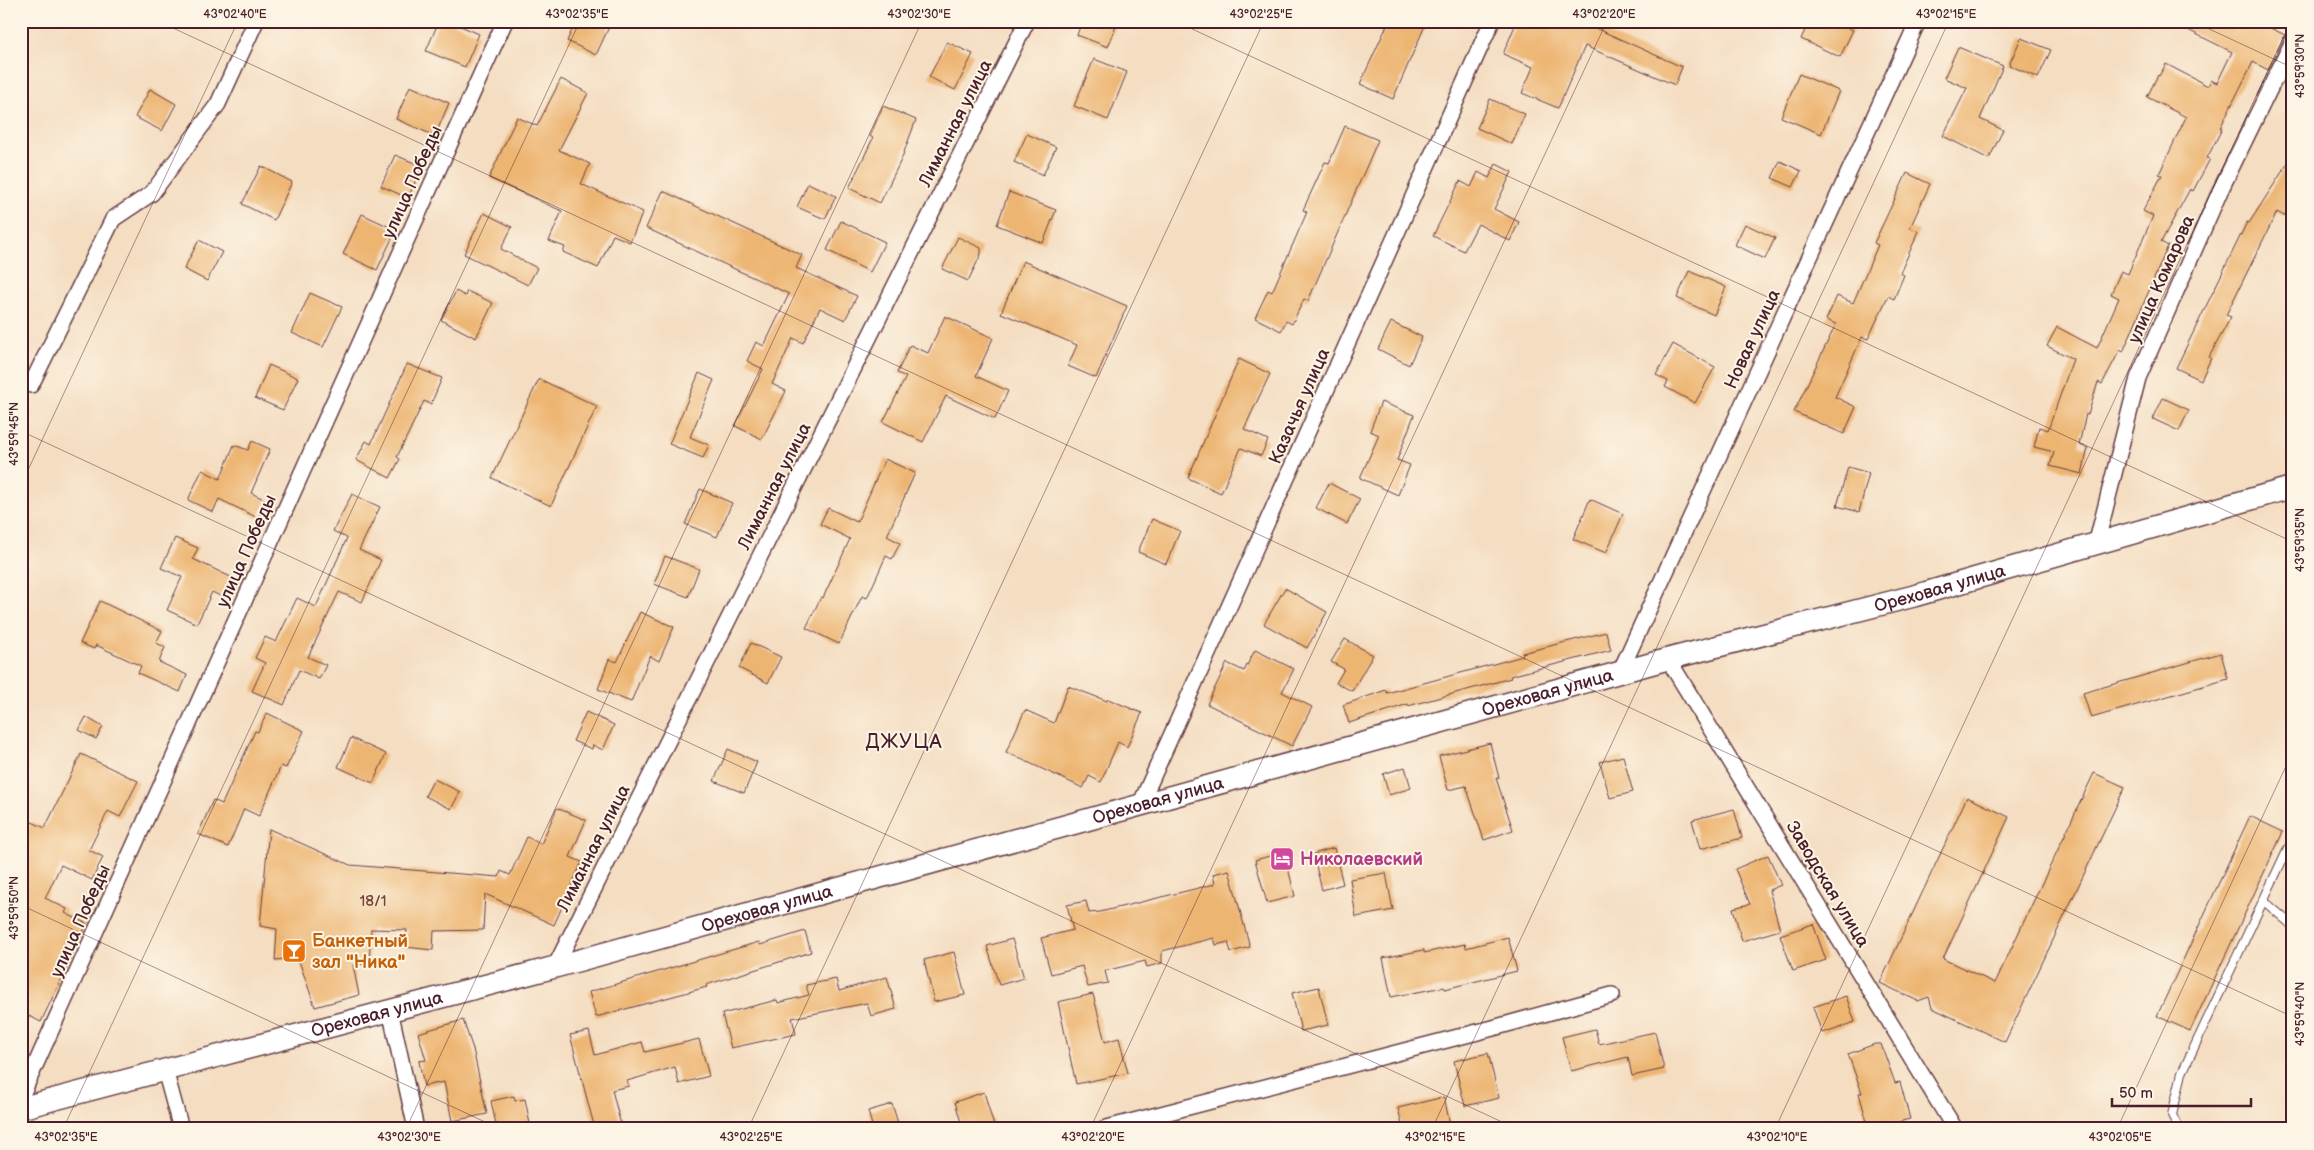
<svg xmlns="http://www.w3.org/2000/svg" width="2314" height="1150" viewBox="0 0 2314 1150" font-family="'Balsamiq Sans',sans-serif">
  <rect width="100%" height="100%" fill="#fcf5e5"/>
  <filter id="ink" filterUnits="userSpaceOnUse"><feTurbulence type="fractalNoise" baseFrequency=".02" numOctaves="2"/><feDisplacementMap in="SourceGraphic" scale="10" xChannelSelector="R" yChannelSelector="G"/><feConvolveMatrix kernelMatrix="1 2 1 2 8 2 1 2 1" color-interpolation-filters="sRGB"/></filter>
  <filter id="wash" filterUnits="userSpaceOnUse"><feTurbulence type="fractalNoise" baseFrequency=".0096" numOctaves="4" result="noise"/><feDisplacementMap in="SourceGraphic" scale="20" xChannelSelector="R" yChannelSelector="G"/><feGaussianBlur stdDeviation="1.12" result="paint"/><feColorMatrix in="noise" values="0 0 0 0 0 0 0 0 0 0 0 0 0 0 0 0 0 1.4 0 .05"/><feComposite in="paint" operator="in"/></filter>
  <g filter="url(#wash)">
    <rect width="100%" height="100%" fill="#f4ddc1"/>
    <g id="blocks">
      <path fill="#edb572" d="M 439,21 L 449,21 L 479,34 L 465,67 L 426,51 Z
        M 576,21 L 597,21 L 609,27 L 596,55 L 567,41 Z
        M 1082,21 L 1118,21 L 1108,47 L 1077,35 Z
        M 1389,21 L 1427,21 L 1393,99 L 1360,84 Z
        M 1517,21 L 1593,21 L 1591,26 L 1682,67 L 1675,85 L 1585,46 L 1558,108 L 1522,93 L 1533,67 L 1503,54 Z
        M 1809,21 L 1833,21 L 1853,30 L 1840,57 L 1801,39 Z
        M 2170,21 L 2256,21 L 2285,35 L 2268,70 L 2253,62 L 2220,128 L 2222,129 L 2207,158 L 2210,159 L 2193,191 L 2190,189 L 2161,242 L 2168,246 L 2123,352 L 2120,350 L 2102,384 L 2098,382 L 2088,415 L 2086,414 L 2079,445 L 2088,448 L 2082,474 L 2050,466 L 2054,452 L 2034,447 L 2039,427 L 2048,430 L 2073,359 L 2047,346 L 2057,327 L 2097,348 L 2119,298 L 2111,294 L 2121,271 L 2128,274 L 2153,216 L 2143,211 L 2162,175 L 2159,174 L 2186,117 L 2147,97 L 2158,75 L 2159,76 L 2166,64 L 2208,86 L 2211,80 L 2217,83 L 2232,52 Z
        M 2021,38 L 2051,50 L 2038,78 L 2009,65 Z
        M 947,42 L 973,54 L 955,90 L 929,77 Z
        M 1958,47 L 2003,66 L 1980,119 L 2003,130 L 1989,159 L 1943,136 L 1967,88 L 1944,78 Z
        M 1094,59 L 1127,72 L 1108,120 L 1074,106 Z
        M 1799,74 L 1839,91 L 1821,134 L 1781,117 Z
        M 561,79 L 588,93 L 559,150 L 590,164 L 581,184 L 643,212 L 630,242 L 613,235 L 598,268 L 563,252 L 565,247 L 549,241 L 562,211 L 489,178 L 517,117 L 537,126 Z
        M 410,86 L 449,103 L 435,136 L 396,119 Z
        M 150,89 L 176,104 L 162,131 L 135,117 Z
        M 1490,99 L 1525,114 L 1512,144 L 1477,128 Z
        M 883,106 L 916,120 L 901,160 L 880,203 L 849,188 L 873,138 L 870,136 Z
        M 1345,126 L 1378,140 L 1308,301 L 1304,299 L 1292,324 L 1286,321 L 1281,331 L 1255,318 L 1268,290 L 1272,292 L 1307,212 L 1303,210 L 1325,162 L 1329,163 Z
        M 1027,134 L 1056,147 L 1043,175 L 1014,162 Z
        M 395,155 L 422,166 L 408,198 L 381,186 Z
        M 2293,155 L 2293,202 L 2284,216 L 2277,212 L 2226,315 L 2231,317 L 2209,357 L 2211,358 L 2201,380 L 2176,368 L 2247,222 L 2249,223 Z
        M 1780,161 L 1801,171 L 1793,187 L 1772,178 Z
        M 1496,164 L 1512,172 L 1494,209 L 1519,222 L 1510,241 L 1478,224 L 1464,251 L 1433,236 L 1460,181 L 1471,187 L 1478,172 L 1489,178 Z
        M 261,166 L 292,182 L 274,220 L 242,204 Z
        M 1907,173 L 1930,184 L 1910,228 L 1919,231 L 1900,273 L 1904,275 L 1894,299 L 1888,296 L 1868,339 L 1862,337 L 1835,397 L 1856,407 L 1844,434 L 1794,412 L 1836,324 L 1826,320 L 1837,296 L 1853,303 L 1878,245 L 1874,243 Z
        M 808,183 L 836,196 L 825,219 L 797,207 Z
        M 663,191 L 802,255 L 796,268 L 857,296 L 845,320 L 820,308 L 803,343 L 793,338 L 772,384 L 786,391 L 762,439 L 735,426 L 763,369 L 747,361 L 756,342 L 764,346 L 789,294 L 646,228 Z
        M 1009,192 L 1056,210 L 1043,243 L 997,225 Z
        M 484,213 L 512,227 L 501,249 L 537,268 L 528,285 L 464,254 Z
        M 362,214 L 396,230 L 377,270 L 343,254 Z
        M 841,221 L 885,242 L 870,272 L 827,250 Z
        M 1745,224 L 1775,238 L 1765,259 L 1735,245 Z
        M 958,237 L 981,248 L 981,254 L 968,281 L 942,269 Z
        M 199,240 L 222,252 L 207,281 L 184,269 Z
        M 1023,261 L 1127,306 L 1096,378 L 1068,366 L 1077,345 L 1001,313 Z
        M 1689,271 L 1726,287 L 1714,315 L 1677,298 Z
        M 456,291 L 465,296 L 467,291 L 493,303 L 476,338 L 441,320 Z
        M 310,293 L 342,307 L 323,347 L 292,333 Z
        M 945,316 L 993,338 L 976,376 L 1008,391 L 995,419 L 946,396 L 923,442 L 883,422 L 906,377 L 897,373 L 910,345 L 928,353 Z
        M 1391,322 L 1422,337 L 1409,365 L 1378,349 Z
        M 1673,344 L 1715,367 L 1695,403 L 1665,387 L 1668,381 L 1656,375 Z
        M 1239,359 L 1270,374 L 1244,429 L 1268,440 L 1261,456 L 1241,448 L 1221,493 L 1188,478 Z
        M 407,364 L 442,378 L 431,404 L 424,401 L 397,457 L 400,459 L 390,478 L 356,460 L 366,441 L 371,444 Z
        M 269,365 L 298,378 L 283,410 L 255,398 Z
        M 699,373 L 714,380 L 690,437 L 709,445 L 703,458 L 669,444 Z
        M 539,379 L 597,406 L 551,506 L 492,478 Z
        M 2163,398 L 2189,410 L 2179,431 L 2153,419 Z
        M 1381,402 L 1414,415 L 1397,460 L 1410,465 L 1398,495 L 1360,478 L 1379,435 L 1370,431 Z
        M 252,441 L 270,449 L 251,493 L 266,500 L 258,518 L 219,499 L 213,512 L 188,500 L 202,470 L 220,479 L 234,445 L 248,450 Z
        M 885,459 L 915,473 L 887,536 L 900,543 L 892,559 L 886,556 L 867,598 L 862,596 L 839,644 L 806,628 L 821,597 L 823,598 L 850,539 L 820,524 L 828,508 L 857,522 Z
        M 1848,467 L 1869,473 L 1859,512 L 1837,506 Z
        M 1329,483 L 1360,499 L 1347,524 L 1316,508 Z
        M 700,489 L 732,503 L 717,537 L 685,524 Z
        M 352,494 L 380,507 L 359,550 L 381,560 L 362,602 L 339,592 L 308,657 L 326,665 L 319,679 L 299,670 L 284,705 L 252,691 L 265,663 L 255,658 L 265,637 L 276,642 L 297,598 L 316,607 L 347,538 L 333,531 Z
        M 1590,499 L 1623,514 L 1606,553 L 1573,539 Z
        M 1152,519 L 1180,531 L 1166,564 L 1138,552 Z
        M 175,538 L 198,548 L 193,559 L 235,579 L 226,599 L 212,592 L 197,624 L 167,610 L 182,577 L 161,568 Z
        M 665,556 L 699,569 L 688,597 L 654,584 Z
        M 1285,588 L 1327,612 L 1307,648 L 1264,624 Z
        M 100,601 L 162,631 L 156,643 L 165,647 L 159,662 L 187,675 L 180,692 L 138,673 L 141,666 L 96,645 L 94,649 L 80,643 Z
        M 640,612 L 674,627 L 659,661 L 650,656 L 631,702 L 598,689 L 609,659 L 617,662 Z
        M 1606,632 L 1611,650 L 1510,676 L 1511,678 L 1408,706 L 1408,704 L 1349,723 L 1343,705 L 1386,690 L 1387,693 L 1523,656 L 1522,653 Z
        M 1345,639 L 1373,655 L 1352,691 L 1336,683 L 1344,669 L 1331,662 Z
        M 751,643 L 781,657 L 768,683 L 739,668 Z
        M 1255,650 L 1294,669 L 1282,692 L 1312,707 L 1292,746 L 1207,704 L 1227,663 L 1244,671 Z
        M 2221,653 L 2228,679 L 2091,718 L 2083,693 Z
        M 1068,686 L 1107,701 L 1108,699 L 1142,713 L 1127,747 L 1118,742 L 1101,782 L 1089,776 L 1083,788 L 1006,752 L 1025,710 L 1054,723 Z
        M 586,712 L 614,725 L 603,750 L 593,745 L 592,749 L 573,741 Z
        M 267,713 L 304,731 L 286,768 L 281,766 L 259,816 L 244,809 L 228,847 L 198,834 L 213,800 L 222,804 L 255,731 L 258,732 Z
        M 86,717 L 103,727 L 96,739 L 79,730 Z
        M 351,738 L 386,754 L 373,783 L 338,767 Z
        M 1490,743 L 1499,778 L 1496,778 L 1513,830 L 1484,840 L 1466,786 L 1448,790 L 1439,756 Z
        M 728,749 L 757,762 L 744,793 L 714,781 Z
        M 81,754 L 138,781 L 120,817 L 108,811 L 89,850 L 103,857 L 92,880 L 61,865 L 45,898 L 67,909 L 65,913 L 87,924 L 41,1022 L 21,1012 L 21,844 L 32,822 L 45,828 Z
        M 1623,756 L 1633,792 L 1610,798 L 1600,762 Z
        M 1405,767 L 1411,788 L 1389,795 L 1383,774 Z
        M 2094,773 L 2125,787 L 2005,1042 L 1932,1008 L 1929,997 L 1918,1001 L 1880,983 L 1967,797 L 2009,817 L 1943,959 L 1995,983 Z
        M 434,779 L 460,792 L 451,809 L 425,796 Z
        M 557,808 L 586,820 L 570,857 L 582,862 L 554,925 L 485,894 L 483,930 L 434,931 L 433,950 L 405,947 L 407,930 L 371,929 L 369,964 L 353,965 L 359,995 L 315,1007 L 298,958 L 275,960 L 277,929 L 260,926 L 269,829 L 350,865 L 499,877 L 501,871 L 510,875 L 527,837 L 541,844 Z
        M 1734,809 L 1742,838 L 1700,849 L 1692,820 Z
        M 2250,816 L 2283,832 L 2190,1031 L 2157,1016 Z
        M 1334,848 L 1343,884 L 1322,890 L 1313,854 Z
        M 1284,852 L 1295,896 L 1267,903 L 1255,860 Z
        M 1768,855 L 1781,885 L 1769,890 L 1780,930 L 1742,941 L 1733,908 L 1750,904 L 1735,869 Z
        M 1229,870 L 1250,947 L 1231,952 L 1228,942 L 1216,945 L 1214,938 L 1162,951 L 1162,963 L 1147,967 L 1145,961 L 1105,971 L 1108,983 L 1088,987 L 1082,966 L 1051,974 L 1041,938 L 1073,930 L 1067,905 L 1086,901 L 1089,913 L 1100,912 L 1215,884 L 1213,874 Z
        M 1386,873 L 1393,910 L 1356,917 L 1350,879 Z
        M 1813,924 L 1826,960 L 1793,971 L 1780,935 Z
        M 805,931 L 811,952 L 706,985 L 707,987 L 596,1017 L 589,992 L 759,942 L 760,945 Z
        M 1508,937 L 1517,971 L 1445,989 L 1444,987 L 1391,997 L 1383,958 L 1424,950 L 1424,953 L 1465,944 L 1466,948 Z
        M 1012,939 L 1024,978 L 999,985 L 987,946 Z
        M 954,952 L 965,995 L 934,1002 L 924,960 Z
        M 887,977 L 896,1009 L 871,1016 L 867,1003 L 792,1018 L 796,1034 L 731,1048 L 722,1014 L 777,1000 L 778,1003 L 809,995 L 806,985 L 836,979 L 839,991 Z
        M 1319,987 L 1328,1025 L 1301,1031 L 1292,993 Z
        M 1093,994 L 1105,1042 L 1119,1038 L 1128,1073 L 1076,1084 L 1058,1002 Z
        M 1846,996 L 1855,1022 L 1822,1033 L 1813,1007 Z
        M 463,1020 L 473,1049 L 487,1114 L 452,1121 L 444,1082 L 424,1086 L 419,1061 L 426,1060 L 418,1033 Z
        M 1595,1029 L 1599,1044 L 1655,1032 L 1664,1069 L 1632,1076 L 1628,1057 L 1571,1071 L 1562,1037 Z
        M 589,1031 L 595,1055 L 642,1042 L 645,1052 L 699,1039 L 709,1076 L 679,1084 L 675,1067 L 627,1081 L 629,1086 L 612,1090 L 622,1129 L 595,1129 L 570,1035 Z
        M 1875,1044 L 1881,1044 L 1895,1083 L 1900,1082 L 1910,1119 L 1869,1129 L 1859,1093 L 1862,1093 L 1848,1054 Z
        M 1488,1053 L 1499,1098 L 1465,1106 L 1454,1061 Z
        M 984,1092 L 994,1126 L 986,1129 L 963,1129 L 955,1102 Z
        M 514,1096 L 515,1101 L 525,1099 L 531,1129 L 497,1129 L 491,1101 Z
        M 1444,1097 L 1451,1129 L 1403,1129 L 1398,1108 Z
        M 892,1104 L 900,1129 L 873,1129 L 868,1111 Z"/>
    </g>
  </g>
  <g filter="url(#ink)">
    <use href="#blocks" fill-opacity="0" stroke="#643c42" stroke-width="1"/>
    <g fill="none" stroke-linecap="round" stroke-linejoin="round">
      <defs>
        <path id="service" d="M 2264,901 L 2293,926
          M 2179,1129 L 2172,1115 L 2182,1073 L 2288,848
          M 2287,1129 L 2293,1123"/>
        <path id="minor" d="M 31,385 L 113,219 L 152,193 L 218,104 L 256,21
          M 2096,545 L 2138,378 L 2220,191 L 2293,41
          M 1668,659 L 1955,1129
          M 1620,672 L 1918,21
          M 1140,805 L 1492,21
          M 555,967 L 1027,21
          M 390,1010 L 416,1129
          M 165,1070 L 181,1129
          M 21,1097 L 505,21
          M 1103,1129 L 1493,1028 L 1612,995"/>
        <g id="secondary">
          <path id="s1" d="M 21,1108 L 555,967 L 1668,659 L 1914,596 L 2293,487"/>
        </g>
      </defs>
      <use href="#service" stroke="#643c42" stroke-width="10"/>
      <use href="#minor" stroke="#643c42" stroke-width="18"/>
      <use href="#secondary" stroke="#643c42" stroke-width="24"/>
      <use href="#service" stroke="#fff" stroke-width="8"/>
      <use href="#minor" stroke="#fff" stroke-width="15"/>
      <use href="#secondary" stroke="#fff" stroke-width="21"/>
    </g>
  </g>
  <path fill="none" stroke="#4a1f2b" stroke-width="1" stroke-opacity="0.45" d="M 158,21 L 2293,1017M 1175,21 L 2293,542M 2192,21 L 2293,68M 21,431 L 1517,1129M 21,485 L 238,21M 21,905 L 500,1129M 63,1129 L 580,21M 406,1129 L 922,21M 748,1129 L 1264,21M 1090,1129 L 1607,21M 1432,1129 L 1949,21M 1775,1129 L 2291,21M 2117,1129 L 2293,751"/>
  <defs>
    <symbol id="hotel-square" viewBox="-11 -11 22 22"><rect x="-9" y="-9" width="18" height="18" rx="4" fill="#d1479c" stroke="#fcf5e5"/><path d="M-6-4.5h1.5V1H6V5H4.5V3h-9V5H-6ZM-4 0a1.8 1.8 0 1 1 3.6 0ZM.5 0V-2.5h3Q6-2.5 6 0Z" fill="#fff"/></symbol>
    <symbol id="bar-square" viewBox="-11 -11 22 22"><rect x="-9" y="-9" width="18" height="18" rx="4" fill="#e8710a" stroke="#fcf5e5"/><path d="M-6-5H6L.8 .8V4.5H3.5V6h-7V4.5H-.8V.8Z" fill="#fff"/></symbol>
  </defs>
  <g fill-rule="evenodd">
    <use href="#hotel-square" x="1268" y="845" width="28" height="28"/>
    <use href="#bar-square" x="280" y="937" width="28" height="28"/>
  </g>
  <g text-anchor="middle" stroke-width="4" stroke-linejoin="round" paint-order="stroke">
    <g font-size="15" fill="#73443d">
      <text x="373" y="906">18/1</text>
    </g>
    <g font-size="18" fill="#4a1f2b" stroke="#fcf5e5">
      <text transform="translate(955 123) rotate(-63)" y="6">Лиманная улица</text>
      <text transform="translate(412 182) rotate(-66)" y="6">улица Победы</text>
      <text transform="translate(2161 279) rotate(-66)" y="6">улица Комарова</text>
      <text transform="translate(1752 339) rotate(-65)" y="6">Новая улица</text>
      <text transform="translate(1299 406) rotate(-66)" y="6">Казачья улица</text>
      <text transform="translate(774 486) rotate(-63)" y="6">Лиманная улица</text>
      <text transform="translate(246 551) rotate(-66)" y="6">улица Победы</text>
      <text dy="6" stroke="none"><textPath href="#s1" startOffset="1988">Ореховая улица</textPath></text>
      <text dy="6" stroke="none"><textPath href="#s1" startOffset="1582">Ореховая улица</textPath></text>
      <text dy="6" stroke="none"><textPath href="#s1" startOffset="1178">Ореховая улица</textPath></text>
      <text transform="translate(593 848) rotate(-63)" y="6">Лиманная улица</text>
      <text transform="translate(1828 884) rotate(59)" y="6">Заводская улица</text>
      <text dy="6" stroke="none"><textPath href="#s1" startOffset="772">Ореховая улица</textPath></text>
      <text transform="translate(80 921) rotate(-66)" y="6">улица Победы</text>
      <text dy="6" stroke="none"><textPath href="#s1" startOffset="368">Ореховая улица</textPath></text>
    </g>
    <g font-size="18" font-weight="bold" fill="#b23c85" stroke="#fcf5e5" text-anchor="start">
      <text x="1300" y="865">Николаевский</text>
    </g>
    <g font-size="18" font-weight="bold" fill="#c56008" stroke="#fcf5e5" text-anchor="start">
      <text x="312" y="947">Банкетный<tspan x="312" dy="21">зал "Ника"</tspan></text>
    </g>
    <g font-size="20" letter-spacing="1" fill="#4a1f2b" stroke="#fcf5e5">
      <text x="904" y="748">ДЖУЦА</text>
    </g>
  </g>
  <rect width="2314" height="1150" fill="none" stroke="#fcf5e5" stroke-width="55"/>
  <path d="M2112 1098v8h139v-8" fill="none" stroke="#4a1f2b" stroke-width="2.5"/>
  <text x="2119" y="1098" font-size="15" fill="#4a1f2b" stroke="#fcf5e5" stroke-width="4" paint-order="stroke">50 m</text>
  <rect x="28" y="28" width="2258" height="1094" fill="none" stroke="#4a1f2b" stroke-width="2"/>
  <g font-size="12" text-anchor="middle" fill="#4a1f2b">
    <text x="235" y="18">43°02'40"E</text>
    <text x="577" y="18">43°02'35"E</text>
    <text x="919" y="18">43°02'30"E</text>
    <text x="1261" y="18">43°02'25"E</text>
    <text x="1604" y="18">43°02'20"E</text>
    <text x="1946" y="18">43°02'15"E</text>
    <text transform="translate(2300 66) rotate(-90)" y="4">43°59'30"N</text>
    <text transform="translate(14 434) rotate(-90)" y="4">43°59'45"N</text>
    <text transform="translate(2300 540) rotate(-90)" y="4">43°59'35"N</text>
    <text transform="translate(14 908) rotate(-90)" y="4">43°59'50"N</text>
    <text transform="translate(2300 1014) rotate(-90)" y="4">43°59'40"N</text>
    <text x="66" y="1141">43°02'35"E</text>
    <text x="409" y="1141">43°02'30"E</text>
    <text x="751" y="1141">43°02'25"E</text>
    <text x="1093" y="1141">43°02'20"E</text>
    <text x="1435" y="1141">43°02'15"E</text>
    <text x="1777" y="1141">43°02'10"E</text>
    <text x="2120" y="1141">43°02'05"E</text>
  </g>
</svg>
